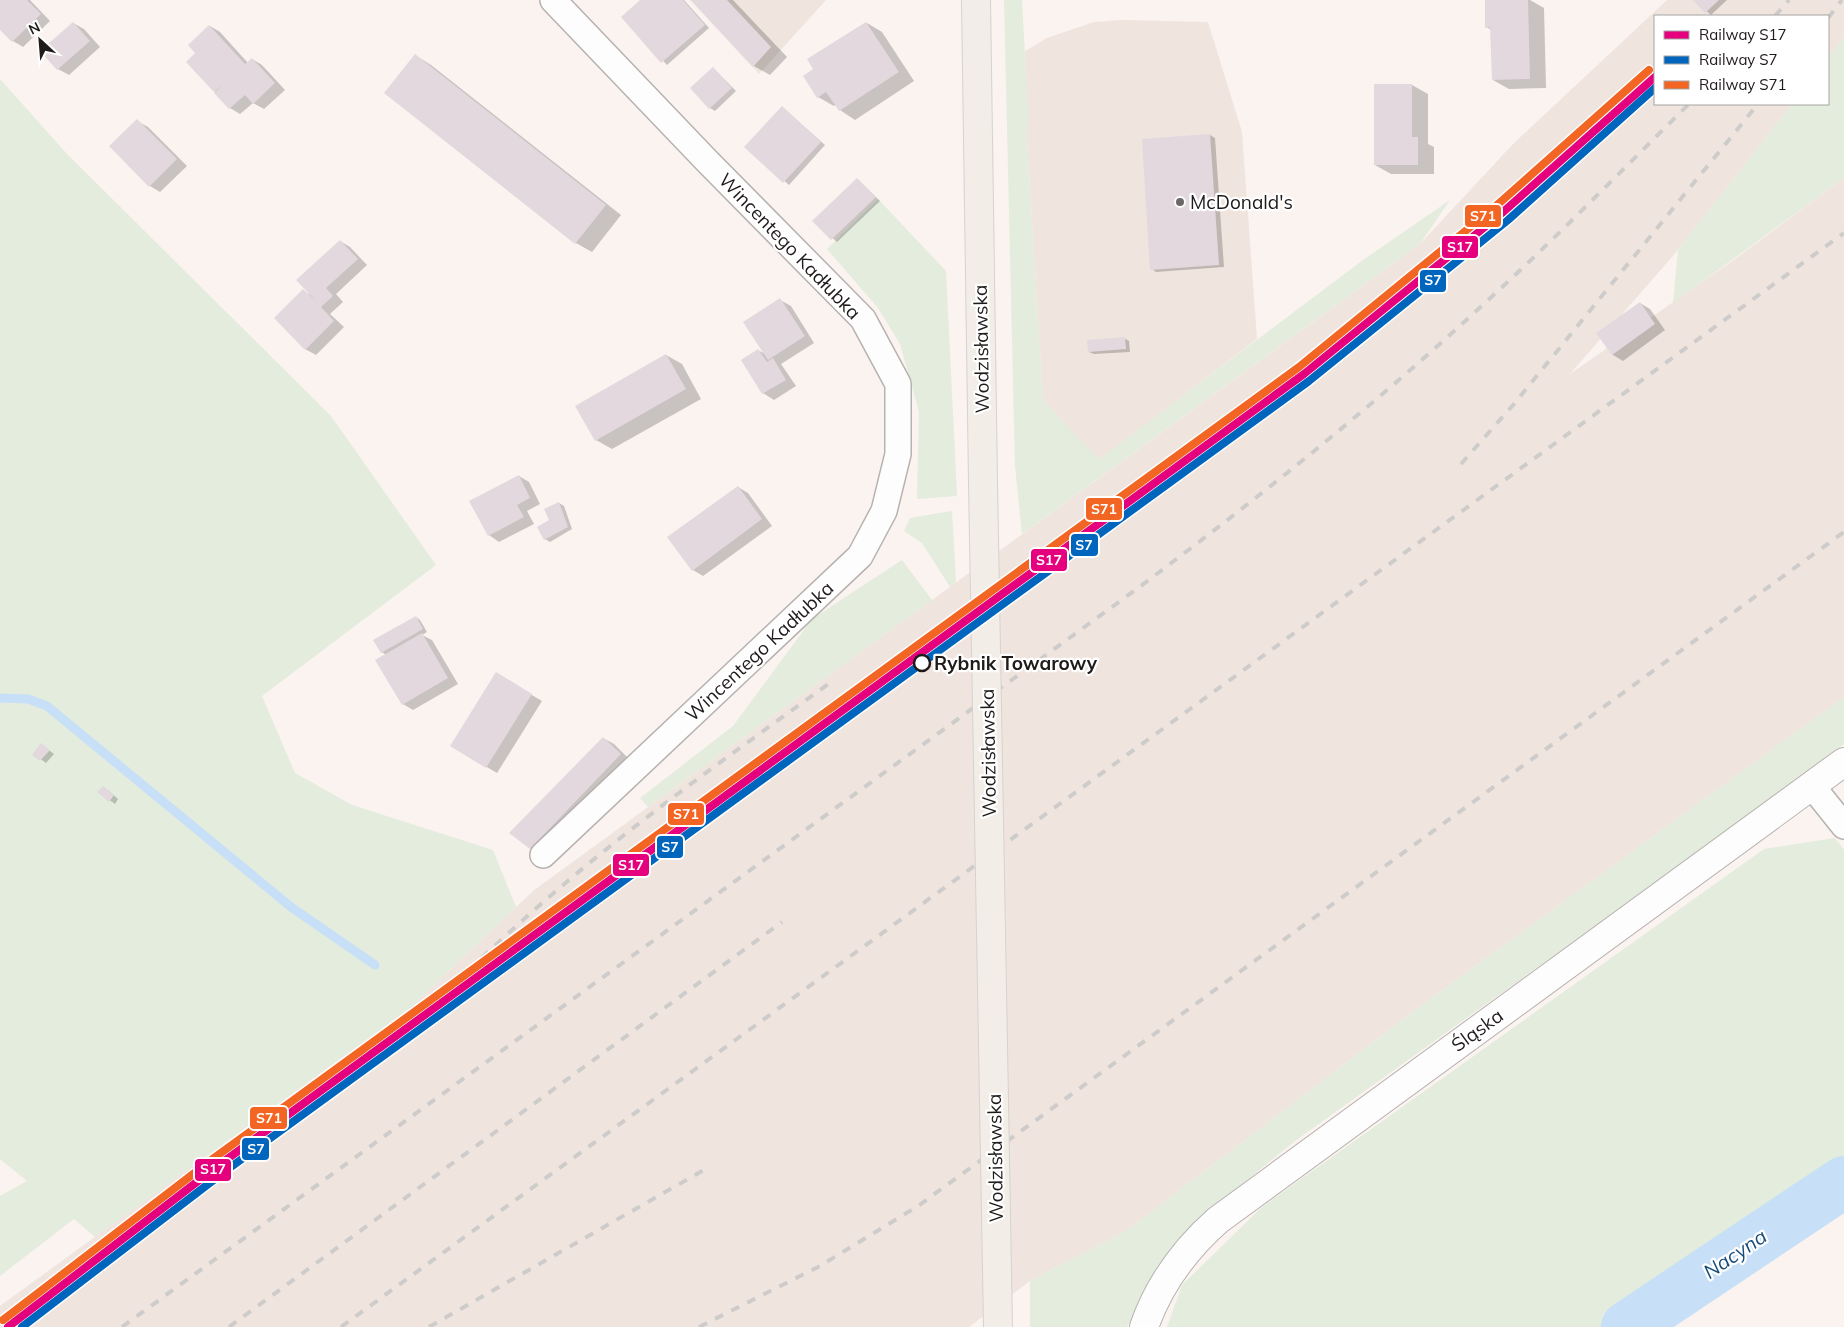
<svg xmlns="http://www.w3.org/2000/svg" width="1844" height="1327" viewBox="0 0 1844 1327" font-family="Mulish,sans-serif">
  <rect width="100%" height="100%" fill="#faf3f0"/>
  <path fill="#f0e4de" d="M 690,0 L 826,0 L 759,74 Z
    M 1667,0 L 1844,0 L 1844,37 L 1828,58 L 1828,16 L 1655,16 L 1655,104 L 1792,104 L 1678,250 L 1570,374 L 1735,259 L 1844,178 L 1844,697 L 1419,1007 L 1126,1231 L 1030,1281 L 969,1327 L 0,1327 L 0,1306 L 412,1006 L 533,891 L 1420,244 L 1513,144 Z
    M 1121,20 L 1208,22 L 1242,132 L 1257,339 L 1099,460 L 1043,400 L 1027,142 L 1025,51 L 1047,38 L 1094,22 Z"/>
  <path fill="#e3ecdd" d="M 1004,0 L 1022,0 L 1028,111 L 1027,142 L 1043,400 L 1099,459 L 1363,260 L 1450,200 L 1420,244 L 1022,534 L 1015,466 Z
    M 1844,37 L 1844,178 L 1673,303 L 1678,250 L 1792,104 L 1828,104 L 1828,58 Z
    M 0,79 L 67,154 L 331,416 L 436,565 L 262,696 L 295,773 L 352,805 L 493,850 L 516,907 L 412,1006 L 95,1237 L 74,1219 L 0,1276 L 0,1196 L 27,1181 L 0,1159 Z
    M 878,199 L 946,271 L 957,496 L 917,499 L 919,412 L 900,344 L 878,308 L 827,249 Z
    M 952,511 L 956,582 L 950,587 L 922,543 L 904,531 L 910,518 Z
    M 902,560 L 932,600 L 648,807 L 640,798 L 733,726 L 812,619 Z
    M 1844,697 L 1844,744 L 1687,860 L 1295,1141 L 1204,1215 L 1174,1246 L 1148,1286 L 1127,1327 L 1030,1327 L 1030,1281 L 1126,1231 L 1419,1007 Z
    M 1835,838 L 1844,850 L 1844,1191 L 1641,1327 L 1167,1327 L 1182,1285 L 1262,1207 L 1764,849 Z"/>
  <path fill="#0003" d="M 0,0 L 30,0 L 50,21 L 23,47 L 13,41 L 0,28 Z
    M 642,0 L 684,0 L 709,28 L 667,65 L 623,17 Z
    M 692,0 L 733,0 L 787,57 L 770,75 L 754,66 Z
    M 1486,0 L 1530,0 L 1544,8 L 1546,88 L 1509,89 L 1493,80 L 1491,30 L 1487,27 Z
    M 1694,0 L 1727,0 L 1711,15 Z
    M 73,23 L 84,29 L 100,47 L 69,75 L 58,69 Z
    M 867,23 L 882,32 L 914,81 L 855,120 L 840,110 L 836,104 L 834,106 L 818,97 L 815,69 Z
    M 210,26 L 220,32 L 248,63 L 252,59 L 262,65 L 285,90 L 264,109 L 253,103 L 240,114 L 230,108 L 188,62 L 197,53 Z
    M 415,55 L 431,65 L 621,215 L 592,252 L 576,243 Z
    M 713,68 L 736,91 L 715,111 L 710,108 Z
    M 1412,85 L 1428,94 L 1428,144 L 1434,147 L 1434,174 L 1391,174 L 1375,165 Z
    M 782,107 L 825,145 L 789,185 L 746,147 Z
    M 137,121 L 148,127 L 187,166 L 160,192 L 150,186 L 111,146 Z
    M 1210,135 L 1215,138 L 1224,267 L 1156,272 L 1152,269 L 1143,140 Z
    M 857,179 L 880,201 L 837,242 L 814,221 Z
    M 340,241 L 350,247 L 367,265 L 336,294 L 343,302 L 330,314 L 344,327 L 316,355 L 305,349 L 303,291 L 311,295 Z
    M 780,300 L 791,306 L 814,343 L 781,364 L 796,386 L 774,400 L 763,393 L 742,360 L 758,350 L 765,354 Z
    M 1640,303 L 1650,309 L 1665,330 L 1623,361 L 1613,355 L 1598,333 Z
    M 1124,338 L 1129,341 L 1130,352 L 1094,354 L 1089,352 Z
    M 666,355 L 682,364 L 701,399 L 612,449 L 596,440 L 577,407 Z
    M 519,476 L 529,482 L 540,504 L 527,511 L 534,524 L 499,542 L 489,535 Z
    M 738,487 L 748,493 L 772,526 L 703,576 L 693,570 Z
    M 559,503 L 564,506 L 572,529 L 550,542 L 545,539 L 550,520 Z
    M 416,617 L 420,620 L 427,632 L 422,635 L 432,640 L 458,684 L 413,710 L 403,704 L 386,655 L 382,652 Z
    M 496,674 L 542,701 L 497,773 L 451,746 Z
    M 603,738 L 614,744 L 630,760 L 541,854 L 530,848 Z
    M 46,748 L 54,754 L 46,763 L 34,754 Z
    M 108,790 L 118,799 L 115,804 L 99,792 Z"/>
  <g fill="none" stroke-linecap="round" stroke-linejoin="round">
    <path stroke="#c7dff7" stroke-width="9" d="M 0,698 L 28,699 L 47,706 L 291,907 L 375,965"/>
    <path stroke="#c7dff7" stroke-width="52" d="M 1627,1327 L 1844,1182"/>
  </g>
  <path fill="#e2d8de" d="M 0,0 L 27,0 L 41,14 L 12,42 L 0,30 Z
    M 640,0 L 683,0 L 705,25 L 661,63 L 621,17 Z
    M 691,0 L 727,0 L 771,47 L 753,67 Z
    M 1485,0 L 1528,0 L 1530,79 L 1492,80 L 1490,27 L 1485,28 Z
    M 1693,0 L 1719,0 L 1705,13 Z
    M 73,22 L 90,41 L 57,70 L 40,51 Z
    M 866,22 L 899,72 L 839,111 L 826,92 L 817,98 L 803,76 L 813,69 L 807,59 Z
    M 209,25 L 245,64 L 252,58 L 275,83 L 253,104 L 245,95 L 229,109 L 214,93 L 223,85 L 214,92 L 186,62 L 195,53 L 188,45 Z
    M 415,54 L 606,205 L 575,244 L 384,93 Z
    M 713,67 L 732,88 L 709,109 L 690,88 Z
    M 1374,84 L 1412,84 L 1412,137 L 1418,137 L 1418,165 L 1374,165 Z
    M 782,106 L 821,142 L 783,183 L 744,147 Z
    M 137,119 L 177,159 L 149,187 L 109,146 Z
    M 1210,134 L 1219,265 L 1150,270 L 1142,139 Z
    M 857,178 L 876,197 L 831,240 L 812,221 Z
    M 340,240 L 358,259 L 326,288 L 333,296 L 321,307 L 334,321 L 305,350 L 274,318 L 303,289 L 317,302 L 296,280 Z
    M 780,298 L 805,336 L 768,360 L 743,322 Z
    M 1640,302 L 1655,324 L 1612,355 L 1596,333 Z
    M 1125,337 L 1126,349 L 1088,352 L 1087,340 Z
    M 758,349 L 767,362 L 773,358 L 786,380 L 762,394 L 741,360 Z
    M 666,354 L 686,389 L 595,441 L 575,406 Z
    M 519,475 L 530,498 L 517,505 L 524,517 L 488,536 L 469,501 Z
    M 738,486 L 762,519 L 692,571 L 667,537 Z
    M 559,502 L 568,527 L 544,540 L 537,527 L 549,520 L 544,509 Z
    M 416,616 L 423,629 L 381,653 L 373,640 Z
    M 422,633 L 448,678 L 402,705 L 375,660 Z
    M 496,672 L 532,694 L 486,768 L 450,746 Z
    M 603,737 L 621,754 L 530,849 L 509,833 Z
    M 41,743 L 50,750 L 40,761 L 32,755 Z
    M 103,786 L 114,795 L 109,802 L 97,792 Z"/>
  <g fill="none" stroke-linecap="round" stroke-linejoin="round">
    <defs>
      <path id="minor" d="M 1812,786 L 1844,826
        M 543,855 L 860,556 L 884,511 L 898,454 L 898,384 L 863,319 L 707,161 L 553,0"/>
      <path id="tertiary" d="M 1144,1327 C 1159,1284 1184,1250 1218,1220 L 1844,762"/>
      <path id="primary" d="M 976,0 L 983,482"/>
    </defs>
    <use href="#minor" stroke="#b7b2b0" stroke-width="28"/>
    <use href="#tertiary" stroke="#b7b2b0" stroke-width="30"/>
    <use href="#primary" stroke="#d5d2d0" stroke-width="30"/>
    <use href="#minor" stroke="#fefdfd" stroke-width="25"/>
    <use href="#tertiary" stroke="#fefdfd" stroke-width="28"/>
    <use href="#primary" stroke="#f2ede7" stroke-width="28"/>
    <path stroke="#cecccb" stroke-width="4" stroke-dasharray="9 9" stroke-linecap="butt" d="M 1775,16 L 1789,0
      M 1828,18 L 1842,0
      M 1461,464 L 1514,404 L 1758,104
      M 373,1052 C 442,998 502,936 569,880 C 653,809 744,745 834,680
      M 122,1327 L 1134,591 C 1256,500 1375,405 1487,301 C 1556,238 1622,170 1689,104
      M 229,1327 L 782,922
      M 341,1327 L 1844,233
      M 429,1327 L 709,1167
      M 699,1327 L 820,1266 L 918,1206 L 1844,532"/>
    <defs>
      <path id="primary-bridge" d="M 983,482 L 998,1327"/>
    </defs>
    <use href="#primary-bridge" stroke="#d5d2d0" stroke-width="30" stroke-linecap="butt"/>
    <use href="#primary-bridge" stroke="#f2ede7" stroke-width="28"/>
    <defs>
      <path id="rail-1" d="M 8,1327 L 219,1165 L 1304,374 L 1502,213 L 1655,77"/>
      <path id="rail-2" d="M 22,1327 L 224,1172 L 1309,381 L 1508,220 L 1655,88"/>
      <path id="rail-3" d="M 3,1320 L 214,1158 L 1299,367 L 1496,206 L 1649,70"/>
    </defs>
    <use href="#rail-1" stroke="#fff" stroke-width="11"/>
    <use href="#rail-2" stroke="#fff" stroke-width="11"/>
    <use href="#rail-3" stroke="#fff" stroke-width="11"/>
    <use href="#rail-1" stroke="#e5007d" stroke-width="8"/>
    <use href="#rail-2" stroke="#0065bd" stroke-width="8"/>
    <use href="#rail-3" stroke="#f26522" stroke-width="8"/>
  </g>
  <circle fill="#6c6765" stroke="#fff" stroke-width="2" cx="1180" cy="202" r="5"/>
  <circle fill="#fff" stroke="#1f1b1a" stroke-width="2.5" cx="922" cy="663" r="8"/>
  <g text-anchor="middle" stroke-width="4.5" stroke-linejoin="round" paint-order="stroke">
    <g font-size="19" fill="#1f1b1a" stroke="#fff" text-anchor="start">
      <text x="1190" y="209">McDonald's</text>
    </g>
    <g font-size="19" fill="#1f1b1a" stroke="#fff">
      <text transform="translate(790 246) rotate(46)" y="7">Wincentego Kadłubka</text>
      <text transform="translate(981 349) rotate(-91)" y="7">Wodzisławska</text>
      <text transform="translate(759 651) rotate(-43)" y="7">Wincentego Kadłubka</text>
      <text transform="translate(988 753) rotate(-91)" y="7">Wodzisławska</text>
      <text transform="translate(1477 1030) rotate(-36)" y="7">Śląska</text>
      <text transform="translate(995 1158) rotate(-91)" y="7">Wodzisławska</text>
    </g>
    <g font-size="19" font-weight="bold" fill="#1f1b1a" stroke="#fff" text-anchor="start">
      <text x="934" y="670">Rybnik Towarowy</text>
    </g>
    <g font-size="20" font-style="italic" fill="#184d7a" stroke="#fff">
      <text transform="translate(1735 1254) rotate(-34)" y="7">Nacyna</text>
    </g>
  </g>
  <g stroke="#fff" stroke-width="2">
    <rect x="1464" y="204" width="38" height="24" rx="5" fill="#f26522"/>
    <rect x="1441" y="235" width="38" height="24" rx="5" fill="#e5007d"/>
    <rect x="1419" y="269" width="28" height="24" rx="5" fill="#0065bd"/>
    <rect x="1085" y="497" width="38" height="24" rx="5" fill="#f26522"/>
    <rect x="1070" y="533" width="29" height="24" rx="5" fill="#0065bd"/>
    <rect x="1030" y="548" width="38" height="24" rx="5" fill="#e5007d"/>
    <rect x="667" y="802" width="38" height="24" rx="5" fill="#f26522"/>
    <rect x="656" y="835" width="28" height="24" rx="5" fill="#0065bd"/>
    <rect x="612" y="853" width="38" height="24" rx="5" fill="#e5007d"/>
    <rect x="249" y="1106" width="39" height="24" rx="5" fill="#f26522"/>
    <rect x="241" y="1137" width="29" height="24" rx="5" fill="#0065bd"/>
    <rect x="194" y="1158" width="38" height="24" rx="5" fill="#e5007d"/>
  </g>
  <g font-size="14" text-anchor="middle" font-weight="bold" fill="#fff">
    <text x="1483" y="221">S71</text>
    <text x="1460" y="252">S17</text>
    <text x="1433" y="285">S7</text>
    <text x="1104" y="514">S71</text>
    <text x="1084" y="550">S7</text>
    <text x="1049" y="565">S17</text>
    <text x="686" y="819">S71</text>
    <text x="670" y="852">S7</text>
    <text x="631" y="870">S17</text>
    <text x="269" y="1123">S71</text>
    <text x="256" y="1154">S7</text>
    <text x="213" y="1174">S17</text>
  </g>
  <rect x="1654" y="15" width="175" height="90" fill="#ffffff" stroke="#a5a4a3"/>
  <rect x="1664" y="31" width="25" height="8" fill="#e5007d" stroke="#a5a4a3"/>
  <text x="1699" y="40" font-size="15" fill="#1f1b1a">Railway S17</text>
  <rect x="1664" y="56" width="25" height="8" fill="#0065bd" stroke="#a5a4a3"/>
  <text x="1699" y="65" font-size="15" fill="#1f1b1a">Railway S7</text>
  <rect x="1664" y="81" width="25" height="8" fill="#f26522" stroke="#a5a4a3"/>
  <text x="1699" y="90" font-size="15" fill="#1f1b1a">Railway S71</text>
  <g transform="translate(40 40) rotate(334)" stroke="#ffffff" stroke-width="4" paint-order="stroke">
  <path d="M0-4L9 19L0 12L-9 19Z" fill="#1f1b1a"/>
  <text y="-8" font-size="14" font-weight="bold" text-anchor="middle" fill="#1f1b1a">N</text>
  </g>
</svg>
